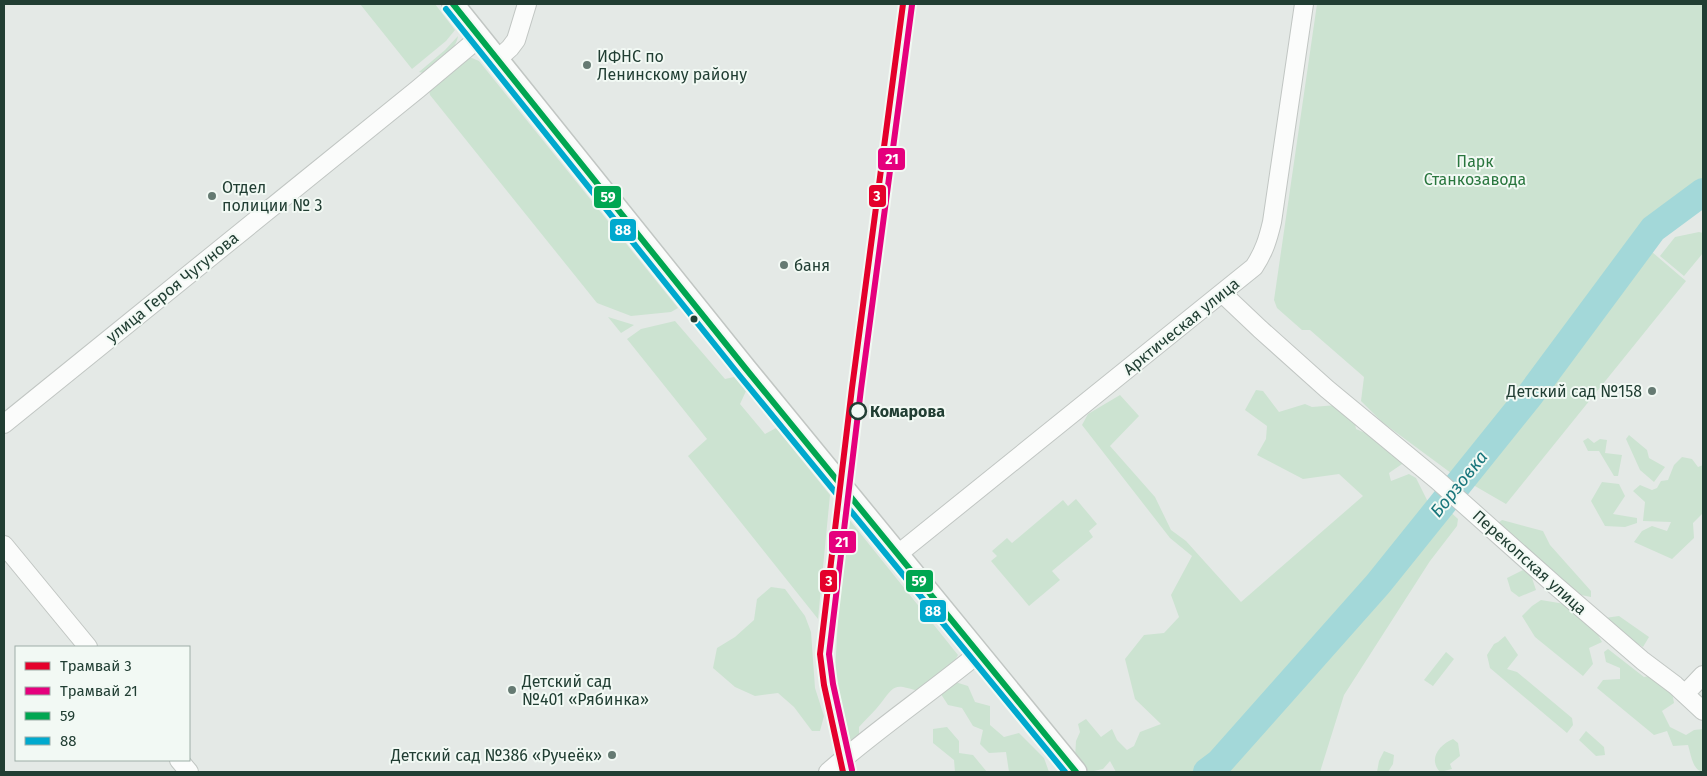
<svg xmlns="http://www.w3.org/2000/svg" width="1707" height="776" viewBox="0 0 1707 776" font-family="'Fira Sans',sans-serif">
  <rect width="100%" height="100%" fill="#e4e9e6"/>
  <path fill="#cce3d1" d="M 360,4 L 435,4 L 455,30 L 446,41 L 412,69 Z
    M 1317,4 L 1703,4 L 1703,207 L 1666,232 L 1652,252 L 1686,281 L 1506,504 L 1468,482 L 1454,470 L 1451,473 L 1382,422 L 1361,401 L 1364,377 L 1310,330 L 1302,330 L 1277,308 L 1274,300 Z
    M 458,36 C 456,52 435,64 423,73 L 419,72 L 445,50 Z
    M 466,58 L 472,58 L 479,61 L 678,308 L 671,312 L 631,316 L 597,303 L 430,95 L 429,90 Z
    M 1699,232 L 1703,233 L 1703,253 L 1684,276 L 1660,256 L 1675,237 Z
    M 608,317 L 634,325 L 621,333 Z
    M 675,321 L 725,379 L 734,377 L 746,391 L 740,404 L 765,434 L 776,428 L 830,495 L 818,619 L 688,456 L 707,439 L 627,339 L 641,329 Z
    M 1256,390 L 1263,391 L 1279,412 L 1305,404 L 1312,407 L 1337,405 L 1354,418 L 1356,429 L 1384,441 L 1402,456 L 1402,464 L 1389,473 L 1391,481 L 1409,474 L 1416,478 L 1432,510 L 1445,513 L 1445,507 L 1458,519 L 1457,526 L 1430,561 L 1344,695 L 1320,772 L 1116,772 L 1110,761 L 1103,769 L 1089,772 L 1075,758 L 1076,741 L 1080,732 L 1078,724 L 1086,719 L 1101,737 L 1112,729 L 1117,740 L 1127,750 L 1134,746 L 1140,732 L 1161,724 L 1135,699 L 1125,659 L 1144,635 L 1164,633 L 1179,617 L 1171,595 L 1192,556 L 1170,538 L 1082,425 L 1088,414 L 1120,395 L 1139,416 L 1110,446 L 1155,497 L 1171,530 L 1186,541 L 1241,602 L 1363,496 L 1339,474 L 1303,479 L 1257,455 L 1266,439 L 1267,426 L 1245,410 Z
    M 1629,435 L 1647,450 L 1649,458 L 1665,467 L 1654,482 L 1640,470 L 1626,439 Z
    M 1588,438 L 1594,443 L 1600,439 L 1607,440 L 1605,453 L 1622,455 L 1618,476 L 1614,476 L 1599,451 L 1588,451 L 1583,441 Z
    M 1682,457 L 1692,459 L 1698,467 L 1703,465 L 1703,513 L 1693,523 L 1694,538 L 1672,559 L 1634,542 L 1642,531 L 1652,526 L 1667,531 L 1671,522 L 1643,521 L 1645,502 L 1633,491 L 1640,485 L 1652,490 L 1657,488 L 1661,481 L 1668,480 L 1674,465 Z
    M 1602,482 L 1619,484 L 1625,496 L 1613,514 L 1637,518 L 1637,523 L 1625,527 L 1605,526 L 1591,501 Z
    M 1076,499 L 1097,524 L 1089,531 L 1093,537 L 1052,571 L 1060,580 L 1029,606 L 991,561 L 997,556 L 992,551 L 1007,538 L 1012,543 L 1063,500 L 1068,506 Z
    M 848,518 L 958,655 L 951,668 L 918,691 C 895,684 895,684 881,703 C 875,711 866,719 859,727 L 859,736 L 851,743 L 835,673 L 839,601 Z
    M 1502,520 L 1543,531 L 1550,545 L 1591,591 L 1591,597 L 1571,593 L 1497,524 Z
    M 1523,570 L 1531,575 L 1536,590 L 1519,597 L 1511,591 L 1507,578 Z
    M 771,587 L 785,589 L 805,616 L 811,632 L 815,688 L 824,716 L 820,731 L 812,731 L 794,707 L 778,693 L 755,696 L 735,687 L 713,668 L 717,648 L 735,637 L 754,620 L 757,599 Z
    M 1541,600 L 1565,604 L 1589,619 L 1602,642 L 1589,648 L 1593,664 L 1583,676 L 1535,637 L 1522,616 L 1532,606 Z
    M 1619,616 L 1649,637 L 1643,647 L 1611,628 L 1605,618 Z
    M 1505,636 L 1518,655 L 1507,669 L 1517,672 L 1572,718 L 1573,725 L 1567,733 L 1490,668 L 1487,655 L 1494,644 L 1498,642 Z
    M 1608,649 L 1644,677 L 1649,676 L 1672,692 L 1674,703 L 1662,711 L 1670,727 L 1686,735 L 1694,730 L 1703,729 L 1703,772 C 1692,770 1691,754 1688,745 L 1673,746 L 1667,731 L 1654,735 L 1597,688 L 1603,680 L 1620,679 L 1620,668 L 1606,662 L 1604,652 Z
    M 1446,652 L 1454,659 L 1433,686 L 1424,680 Z
    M 952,681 L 968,686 L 975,702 L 990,706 L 990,725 L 1004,737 L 1019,733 L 1044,758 L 1049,772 L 1009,772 L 1006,752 L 989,753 L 980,744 L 983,730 L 973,726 L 962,708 L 948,705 L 939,691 Z
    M 947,727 L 959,741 L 959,753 L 973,755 L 987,772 L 955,772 L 954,760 L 933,743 L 933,729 Z
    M 1586,731 L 1604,747 L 1605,755 L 1596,756 L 1579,740 Z
    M 1453,739 L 1458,743 L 1460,756 L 1450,764 L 1452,769 L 1440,772 C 1428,759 1439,745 1453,739 Z
    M 1384,751 L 1394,755 L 1393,764 L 1388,772 L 1377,772 L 1379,761 Z"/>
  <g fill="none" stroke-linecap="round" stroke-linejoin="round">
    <path stroke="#a3d8d9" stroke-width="28" d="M 1207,772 L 1219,763 L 1378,584 L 1530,395 L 1653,229 L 1703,192"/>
    <defs>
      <path id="minor" d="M 498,59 L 510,48 L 516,40 L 527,4
        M 1222,293 L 1260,329 L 1327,389 L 1437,480 L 1556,586 L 1643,661 L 1675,685 L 1703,711
        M 4,424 L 418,89 L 480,37
        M 4,545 L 88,647
        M 898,554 L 1254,267 C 1264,252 1268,239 1272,222 L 1304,4
        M 1685,694 L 1703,675
        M 179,760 L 189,772
        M 828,772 C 876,730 929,694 979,653"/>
      <path id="tertiary" d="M 453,4 L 746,369 L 1076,772"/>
    </defs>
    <use href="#minor" stroke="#c1c6c3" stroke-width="20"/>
    <use href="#tertiary" stroke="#c1c6c3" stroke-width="24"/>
    <use href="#minor" stroke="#fbfcfb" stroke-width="18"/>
    <use href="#tertiary" stroke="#fbfcfb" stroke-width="21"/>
    <defs>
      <path id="bus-1" d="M 453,4 L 746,369 L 1076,772"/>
      <path id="bus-2" d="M 446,9 L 739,375 L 1065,772"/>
    </defs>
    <use href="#bus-1" stroke="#f2f9f4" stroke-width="10"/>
    <use href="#bus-2" stroke="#f2f9f4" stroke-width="10"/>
    <use href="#bus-1" stroke="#00a651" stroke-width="6"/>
    <use href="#bus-2" stroke="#00a9ce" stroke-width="6"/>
    <defs>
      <path id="tram-1" d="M 843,772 L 824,685 L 820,654 L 852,388 L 903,4"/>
      <path id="tram-2" d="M 852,770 L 833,684 L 829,654 L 861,389 L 912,5"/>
    </defs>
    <use href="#tram-1" stroke="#f2f9f4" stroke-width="10"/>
    <use href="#tram-2" stroke="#f2f9f4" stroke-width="10"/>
    <use href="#tram-1" stroke="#e4002b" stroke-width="6"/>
    <use href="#tram-2" stroke="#e5007d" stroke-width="6"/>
  </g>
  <g fill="#657a72" stroke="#f2f9f4" stroke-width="2">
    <circle cx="587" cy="65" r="5"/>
    <circle cx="212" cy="196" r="5"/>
    <circle cx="784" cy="265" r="5"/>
    <circle cx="1652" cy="391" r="5"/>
    <circle cx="512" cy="690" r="5"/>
    <circle cx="612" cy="755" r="5"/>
  </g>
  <circle fill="#213e33" stroke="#f2f9f4" stroke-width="2" cx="694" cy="319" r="4.5"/>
  <circle fill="#f2f9f4" stroke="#213e33" stroke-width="2.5" cx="858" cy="411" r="8"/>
  <g text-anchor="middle" stroke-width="4" stroke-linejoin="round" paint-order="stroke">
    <g font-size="16" fill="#213e33" stroke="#f2f9f4" text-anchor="start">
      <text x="597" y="62">ИФНС по<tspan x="597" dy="18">Ленинскому району</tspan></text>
      <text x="222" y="193">Отдел<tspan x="222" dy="18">полиции № 3</tspan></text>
      <text x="794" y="271">баня</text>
      <text x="1642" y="397" text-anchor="end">Детский сад №158</text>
      <text x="522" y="687">Детский сад<tspan x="522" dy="18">№401 «Рябинка»</tspan></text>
      <text x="602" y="761" text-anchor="end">Детский сад №386 «Ручеёк»</text>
    </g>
    <g font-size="16" fill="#29763e" stroke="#f2f9f4">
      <text x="1475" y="167">Парк<tspan x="1475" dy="18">Станкозавода</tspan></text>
    </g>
    <g font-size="16" fill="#213e33" stroke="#f2f9f4">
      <text transform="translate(172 287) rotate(-39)" y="6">улица Героя Чугунова</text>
      <text transform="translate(1181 326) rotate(-39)" y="6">Арктическая улица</text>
      <text transform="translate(1530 562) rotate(42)" y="6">Перекопская улица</text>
    </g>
    <g font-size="16" font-weight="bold" fill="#213e33" stroke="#f2f9f4" text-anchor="start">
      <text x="870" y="417">Комарова</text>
    </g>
    <g font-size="18" font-style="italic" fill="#19767c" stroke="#f2f9f4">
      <text transform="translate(1459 484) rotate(-51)" y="6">Борзовка</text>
    </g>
  </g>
  <g stroke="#f2f9f4" stroke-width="2">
    <rect x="877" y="147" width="29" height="24" rx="5" fill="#e5007d"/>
    <rect x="868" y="184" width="19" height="24" rx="5" fill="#e4002b"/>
    <rect x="593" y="185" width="29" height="24" rx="5" fill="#00a651"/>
    <rect x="609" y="218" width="28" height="24" rx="5" fill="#00a9ce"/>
    <rect x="828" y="530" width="29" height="24" rx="5" fill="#e5007d"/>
    <rect x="905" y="569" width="29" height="24" rx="5" fill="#00a651"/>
    <rect x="819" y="569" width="19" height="24" rx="5" fill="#e4002b"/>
    <rect x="919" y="599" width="28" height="24" rx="5" fill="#00a9ce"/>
  </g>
  <g font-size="14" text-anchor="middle" font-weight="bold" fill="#fff">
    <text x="892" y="164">21</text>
    <text x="877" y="201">3</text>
    <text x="608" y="202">59</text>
    <text x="623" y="235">88</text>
    <text x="842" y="547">21</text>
    <text x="919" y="586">59</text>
    <text x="829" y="586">3</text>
    <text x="933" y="616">88</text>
  </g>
  <rect width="1707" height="776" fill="none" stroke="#213e33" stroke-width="10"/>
  <rect x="15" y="646" width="175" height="115" fill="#f2f9f4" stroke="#9eaea7"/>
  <rect x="25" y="662" width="25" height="8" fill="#e4002b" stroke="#9eaea7"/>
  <text x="60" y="671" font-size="15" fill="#213e33">Трамвай 3</text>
  <rect x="25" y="687" width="25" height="8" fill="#e5007d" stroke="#9eaea7"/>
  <text x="60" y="696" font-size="15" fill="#213e33">Трамвай 21</text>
  <rect x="25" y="712" width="25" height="8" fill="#00a651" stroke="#9eaea7"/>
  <text x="60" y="721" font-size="15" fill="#213e33">59</text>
  <rect x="25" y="737" width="25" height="8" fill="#00a9ce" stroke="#9eaea7"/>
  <text x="60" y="746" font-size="15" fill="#213e33">88</text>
</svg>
